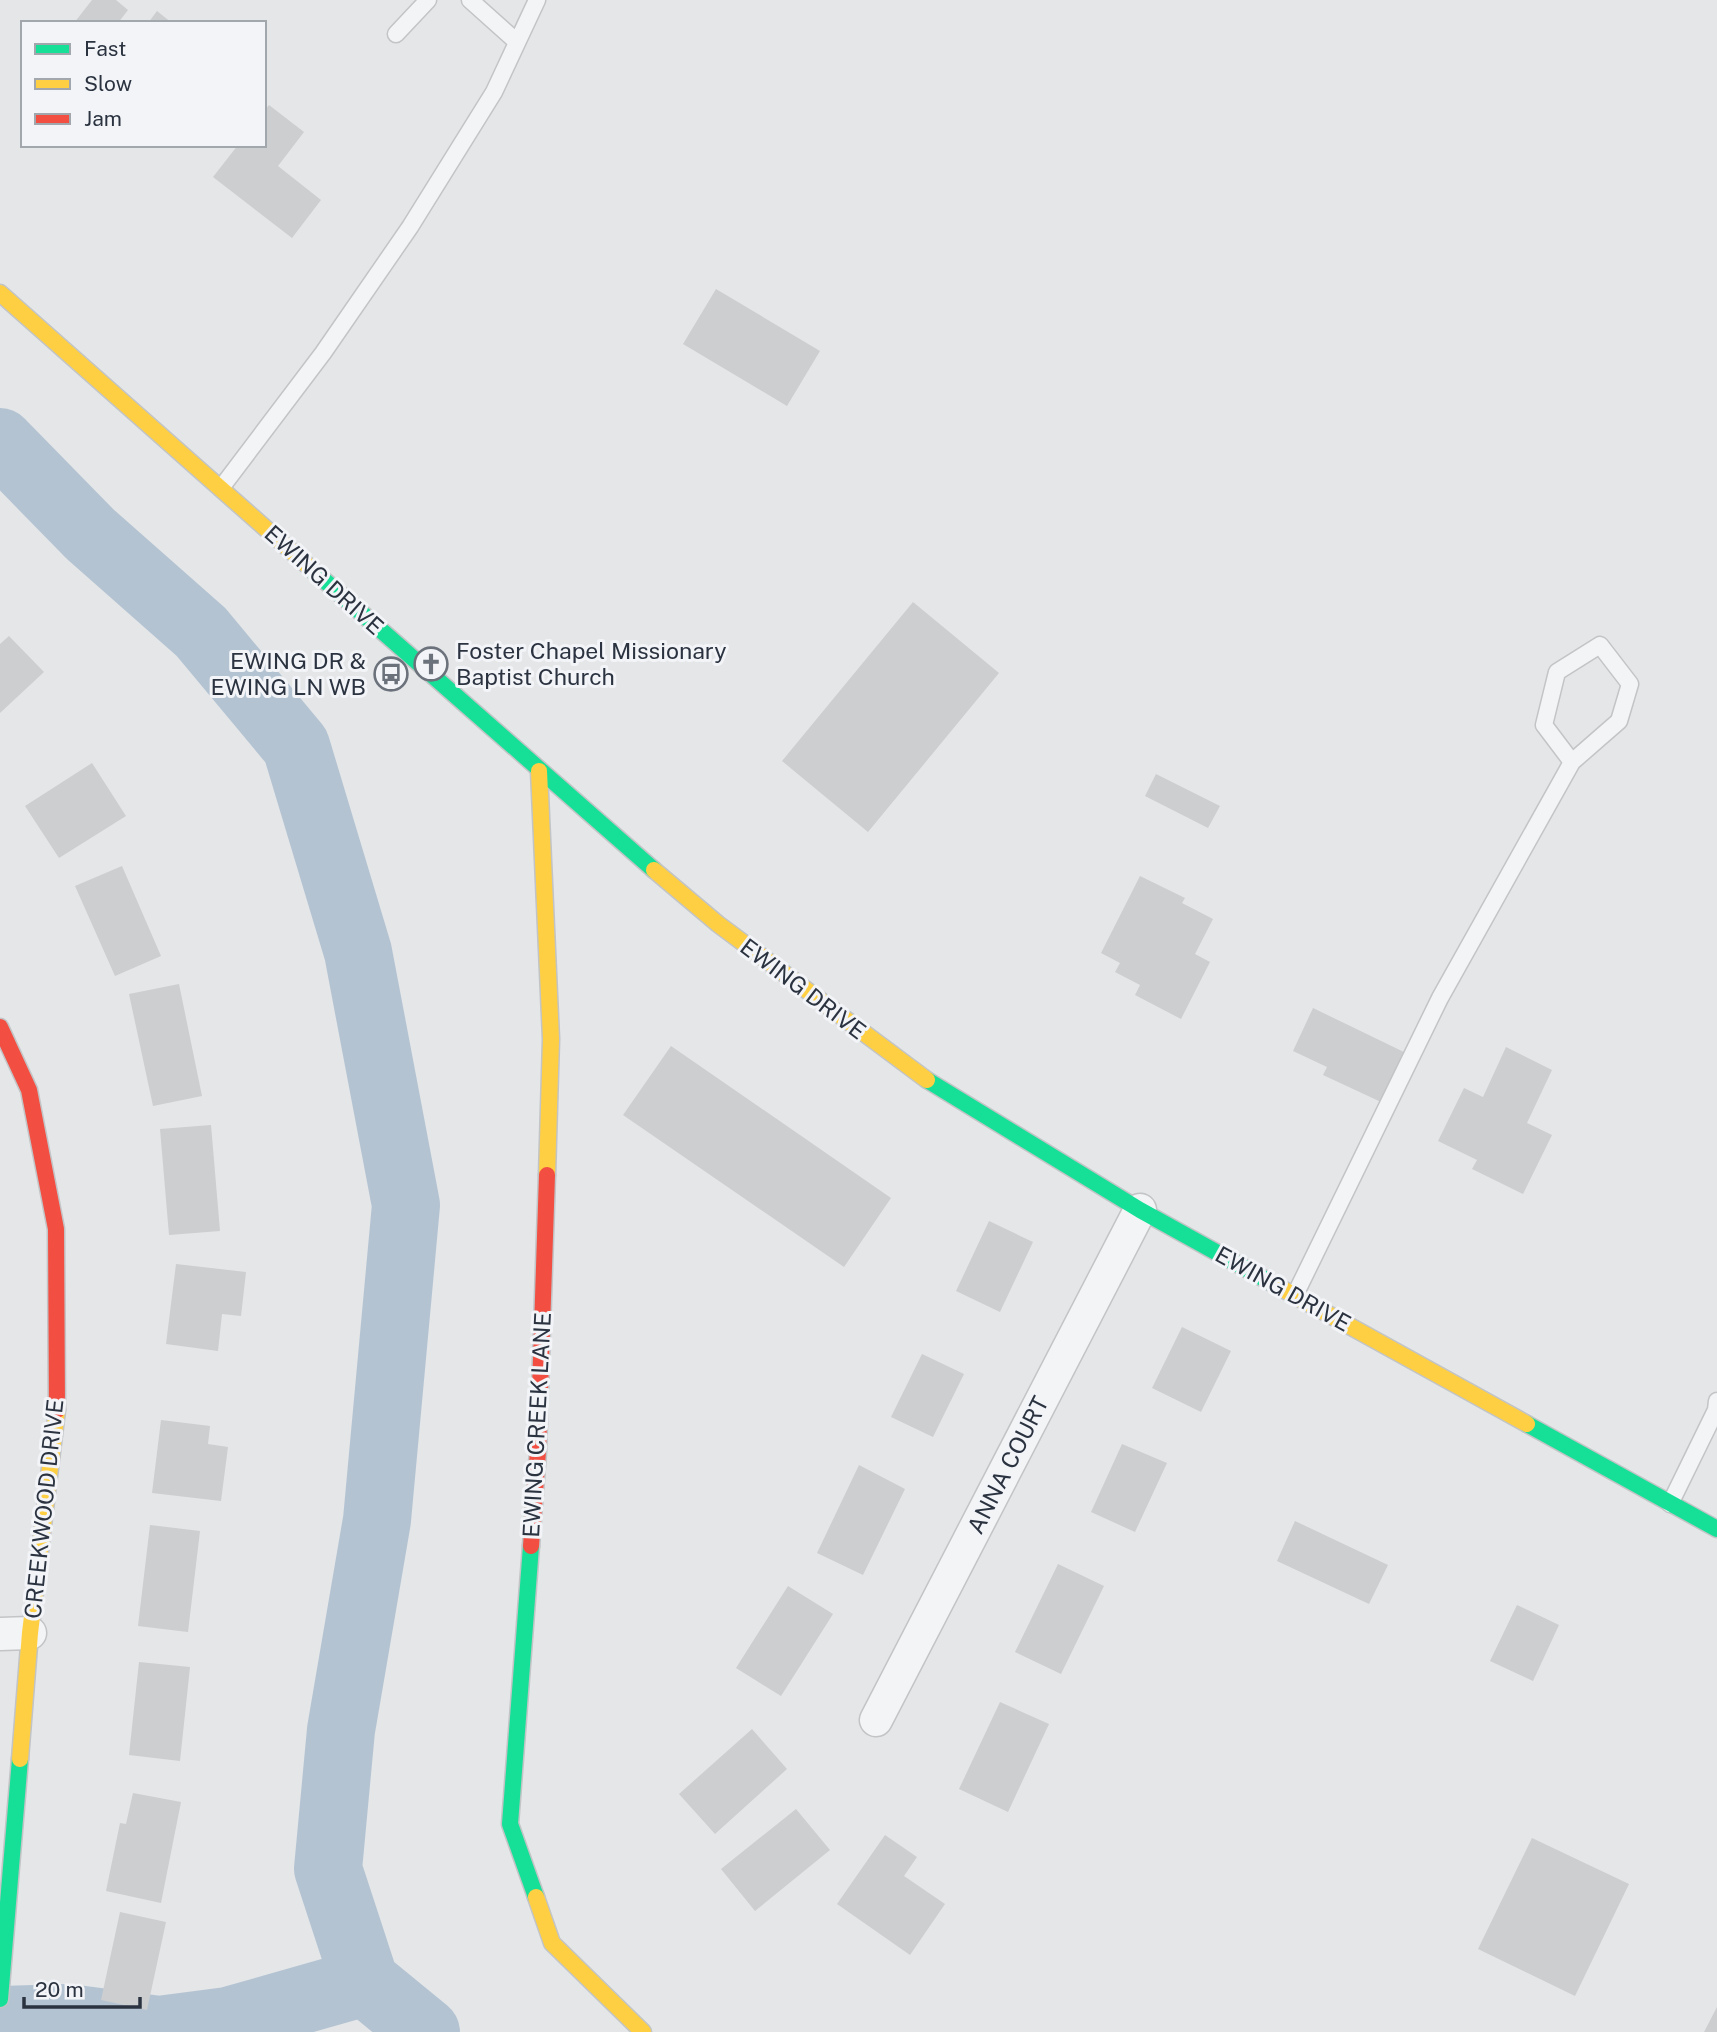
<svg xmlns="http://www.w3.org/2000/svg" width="1717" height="2032" viewBox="0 0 1717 2032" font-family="'Public Sans',sans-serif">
  <rect width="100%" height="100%" fill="#e4e6e8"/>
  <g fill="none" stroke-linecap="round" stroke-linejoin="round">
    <path stroke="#b4c3d2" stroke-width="68" d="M 0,442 L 90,534 L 201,632 L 296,746 L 358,952 L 406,1205 L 377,1520 L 341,1730 L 328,1869 L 365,1982 L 426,2032
      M 0,2020 L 68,2018 L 159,2030 L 228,2021 L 365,1982"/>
  </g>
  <path fill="#ccced0" d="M 92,0 L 116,0 L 128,10 L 118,23 L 74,23 Z
    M 157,11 L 172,23 L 148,23 Z
    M 269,105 L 304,132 L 278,166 L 321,200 L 292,238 L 213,177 L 238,145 L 264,145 L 264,111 Z
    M 716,289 L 820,351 L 787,406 L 683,344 Z
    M 913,602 L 999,673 L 868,832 L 782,761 Z
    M 9,636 L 44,672 L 0,713 L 0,644 Z
    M 92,763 L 126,816 L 59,858 L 25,806 Z
    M 1156,774 L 1220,806 L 1208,828 L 1145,796 Z
    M 122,866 L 161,956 L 115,976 L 75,886 Z
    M 1140,876 L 1185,898 L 1182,903 L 1213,919 L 1195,954 L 1210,962 L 1181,1019 L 1135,995 L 1140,985 L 1115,972 L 1120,963 L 1101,953 Z
    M 179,984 L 202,1096 L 153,1106 L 129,994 Z
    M 1313,1008 L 1406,1053 L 1381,1102 L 1323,1075 L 1327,1067 L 1293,1051 Z
    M 671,1046 L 891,1198 L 844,1267 L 623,1115 Z
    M 1506,1047 L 1552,1070 L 1527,1123 L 1552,1135 L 1523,1194 L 1472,1169 L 1477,1160 L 1438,1141 L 1464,1088 L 1483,1097 Z
    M 211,1125 L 220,1231 L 169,1235 L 160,1129 Z
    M 989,1221 L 1033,1242 L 1000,1312 L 956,1291 Z
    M 176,1264 L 246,1272 L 241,1316 L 222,1314 L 218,1351 L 166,1344 Z
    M 1182,1327 L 1231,1351 L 1201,1412 L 1152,1388 Z
    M 922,1354 L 964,1374 L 933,1437 L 891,1417 Z
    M 161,1420 L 210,1426 L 208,1444 L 228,1447 L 221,1501 L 152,1493 Z
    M 1122,1444 L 1167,1463 L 1135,1532 L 1091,1512 Z
    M 859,1465 L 905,1489 L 863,1575 L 817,1553 Z
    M 1295,1521 L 1388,1565 L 1369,1604 L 1277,1561 Z
    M 150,1525 L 200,1531 L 188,1632 L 138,1626 Z
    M 1058,1564 L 1104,1586 L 1061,1674 L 1015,1652 Z
    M 788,1586 L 833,1614 L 781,1696 L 736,1668 Z
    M 1517,1605 L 1559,1625 L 1533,1681 L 1490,1661 Z
    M 139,1662 L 190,1667 L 180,1761 L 129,1755 Z
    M 1000,1702 L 1049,1724 L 1008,1812 L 959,1789 Z
    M 752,1729 L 787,1769 L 715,1834 L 679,1794 Z
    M 133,1793 L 181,1802 L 161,1903 L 106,1891 L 120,1823 L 126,1824 Z
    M 796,1809 L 830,1850 L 755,1911 L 721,1869 Z
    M 885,1835 L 917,1857 L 904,1876 L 945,1904 L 910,1955 L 837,1904 Z
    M 1532,1838 L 1629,1884 L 1575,1996 L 1478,1949 Z
    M 120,1912 L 166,1922 L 147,2010 L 101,2000 Z
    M 1717,2007 L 1717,2032 L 1704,2032 Z"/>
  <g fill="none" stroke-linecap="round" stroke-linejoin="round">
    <defs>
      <path id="lane" d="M 470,0 L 517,42
        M 396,34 L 428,0
        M 221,488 L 323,353 L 410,227 L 494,92 L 537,0
        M 1295,1295 L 1440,998 L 1572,762 L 1619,721 L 1630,684 L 1600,645 L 1557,672 L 1544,725 L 1572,762
        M 1670,1504 L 1716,1410 L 1717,1401"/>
      <path id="street" d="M 0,1634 L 30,1633
        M 876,1720 L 1140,1210"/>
      <path id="fast" d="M 308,566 L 654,870
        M 927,1080 L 1140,1210 L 1279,1287
        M 1527,1424 L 1717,1529
        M 531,1546 L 510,1824 L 536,1897
        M 0,1999 L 20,1759"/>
      <path id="slow" d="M 0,293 L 308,566
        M 539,771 L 551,1039 L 547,1175
        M 654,870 L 718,924 L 927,1080
        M 1279,1287 L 1527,1424
        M 20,1759 L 30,1633 L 57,1410
        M 536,1897 L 552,1943 L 643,2032"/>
      <path id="jam" d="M 0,1027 L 29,1090 L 56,1229 L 57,1410
        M 531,1546 L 538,1451 L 547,1175"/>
    </defs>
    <use href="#lane" stroke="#c2c4c6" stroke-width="19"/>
    <use href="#street" stroke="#c2c4c6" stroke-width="35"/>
    <use href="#fast" stroke="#c2c4c6" stroke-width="19"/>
    <use href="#slow" stroke="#c2c4c6" stroke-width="19"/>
    <use href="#jam" stroke="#c2c4c6" stroke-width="19"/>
    <use href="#lane" stroke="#f3f4f5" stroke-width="16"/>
    <use href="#street" stroke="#f3f4f5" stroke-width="32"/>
    <use href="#fast" stroke="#16e098" stroke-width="16"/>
    <use href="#slow" stroke="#ffcf43" stroke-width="16"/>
    <use href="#jam" stroke="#f24e42" stroke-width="16"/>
  </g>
  <defs>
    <symbol id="church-ring" viewBox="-11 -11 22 22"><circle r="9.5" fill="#f2f4f7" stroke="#6c727b" stroke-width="1.5"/><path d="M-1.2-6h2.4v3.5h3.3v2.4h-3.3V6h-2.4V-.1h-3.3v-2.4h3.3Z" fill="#6c727b"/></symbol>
    <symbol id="bus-ring" viewBox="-11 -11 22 22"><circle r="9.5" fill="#f2f4f7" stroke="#6c727b" stroke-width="1.5"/><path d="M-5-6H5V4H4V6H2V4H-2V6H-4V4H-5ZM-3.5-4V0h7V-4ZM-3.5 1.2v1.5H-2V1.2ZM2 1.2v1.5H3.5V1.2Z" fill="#6c727b"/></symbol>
  </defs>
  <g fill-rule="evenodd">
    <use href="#church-ring" x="412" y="645" width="38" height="38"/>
    <use href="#bus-ring" x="372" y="655" width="38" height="38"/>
  </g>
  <g text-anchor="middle" stroke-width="6" stroke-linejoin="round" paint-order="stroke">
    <g font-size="23" fill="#2b3341" stroke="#f2f4f7">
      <text transform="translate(324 580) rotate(42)" y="8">EWING DRIVE</text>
      <text transform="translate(803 989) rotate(37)" y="8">EWING DRIVE</text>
      <text transform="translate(1283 1289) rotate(29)" y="8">EWING DRIVE</text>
      <text transform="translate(537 1425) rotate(-87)" y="8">EWING CREEK LANE</text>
      <text transform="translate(1008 1465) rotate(-63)" y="8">ANNA COURT</text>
      <text transform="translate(44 1509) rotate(-84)" y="8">CREEKWOOD DRIVE</text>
    </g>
    <g font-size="23" fill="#2b3341" stroke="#f2f4f7" text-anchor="start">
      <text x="456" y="659">Foster Chapel Missionary<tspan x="456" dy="26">Baptist Church</tspan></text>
      <text x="366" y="669" text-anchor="end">EWING DR &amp;<tspan x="366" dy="26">EWING LN WB</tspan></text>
    </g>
  </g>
  <rect x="21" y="21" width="245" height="126" fill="#f2f4f7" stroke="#a2a7ae" stroke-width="2"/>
  <rect x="35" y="44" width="35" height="10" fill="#16e098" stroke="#a2a7ae" stroke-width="2"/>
  <text x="84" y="56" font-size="21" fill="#2b3341">Fast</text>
  <rect x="35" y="79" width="35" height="10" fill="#ffcf43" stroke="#a2a7ae" stroke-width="2"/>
  <text x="84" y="91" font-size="21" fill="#2b3341">Slow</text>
  <rect x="35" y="114" width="35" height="10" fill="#f24e42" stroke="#a2a7ae" stroke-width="2"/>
  <text x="84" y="126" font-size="21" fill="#2b3341">Jam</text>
  <path d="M24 1997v10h116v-10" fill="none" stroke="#2b3341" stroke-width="3.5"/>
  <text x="35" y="1997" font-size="21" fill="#2b3341" stroke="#f2f4f7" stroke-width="5" paint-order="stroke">20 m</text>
</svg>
